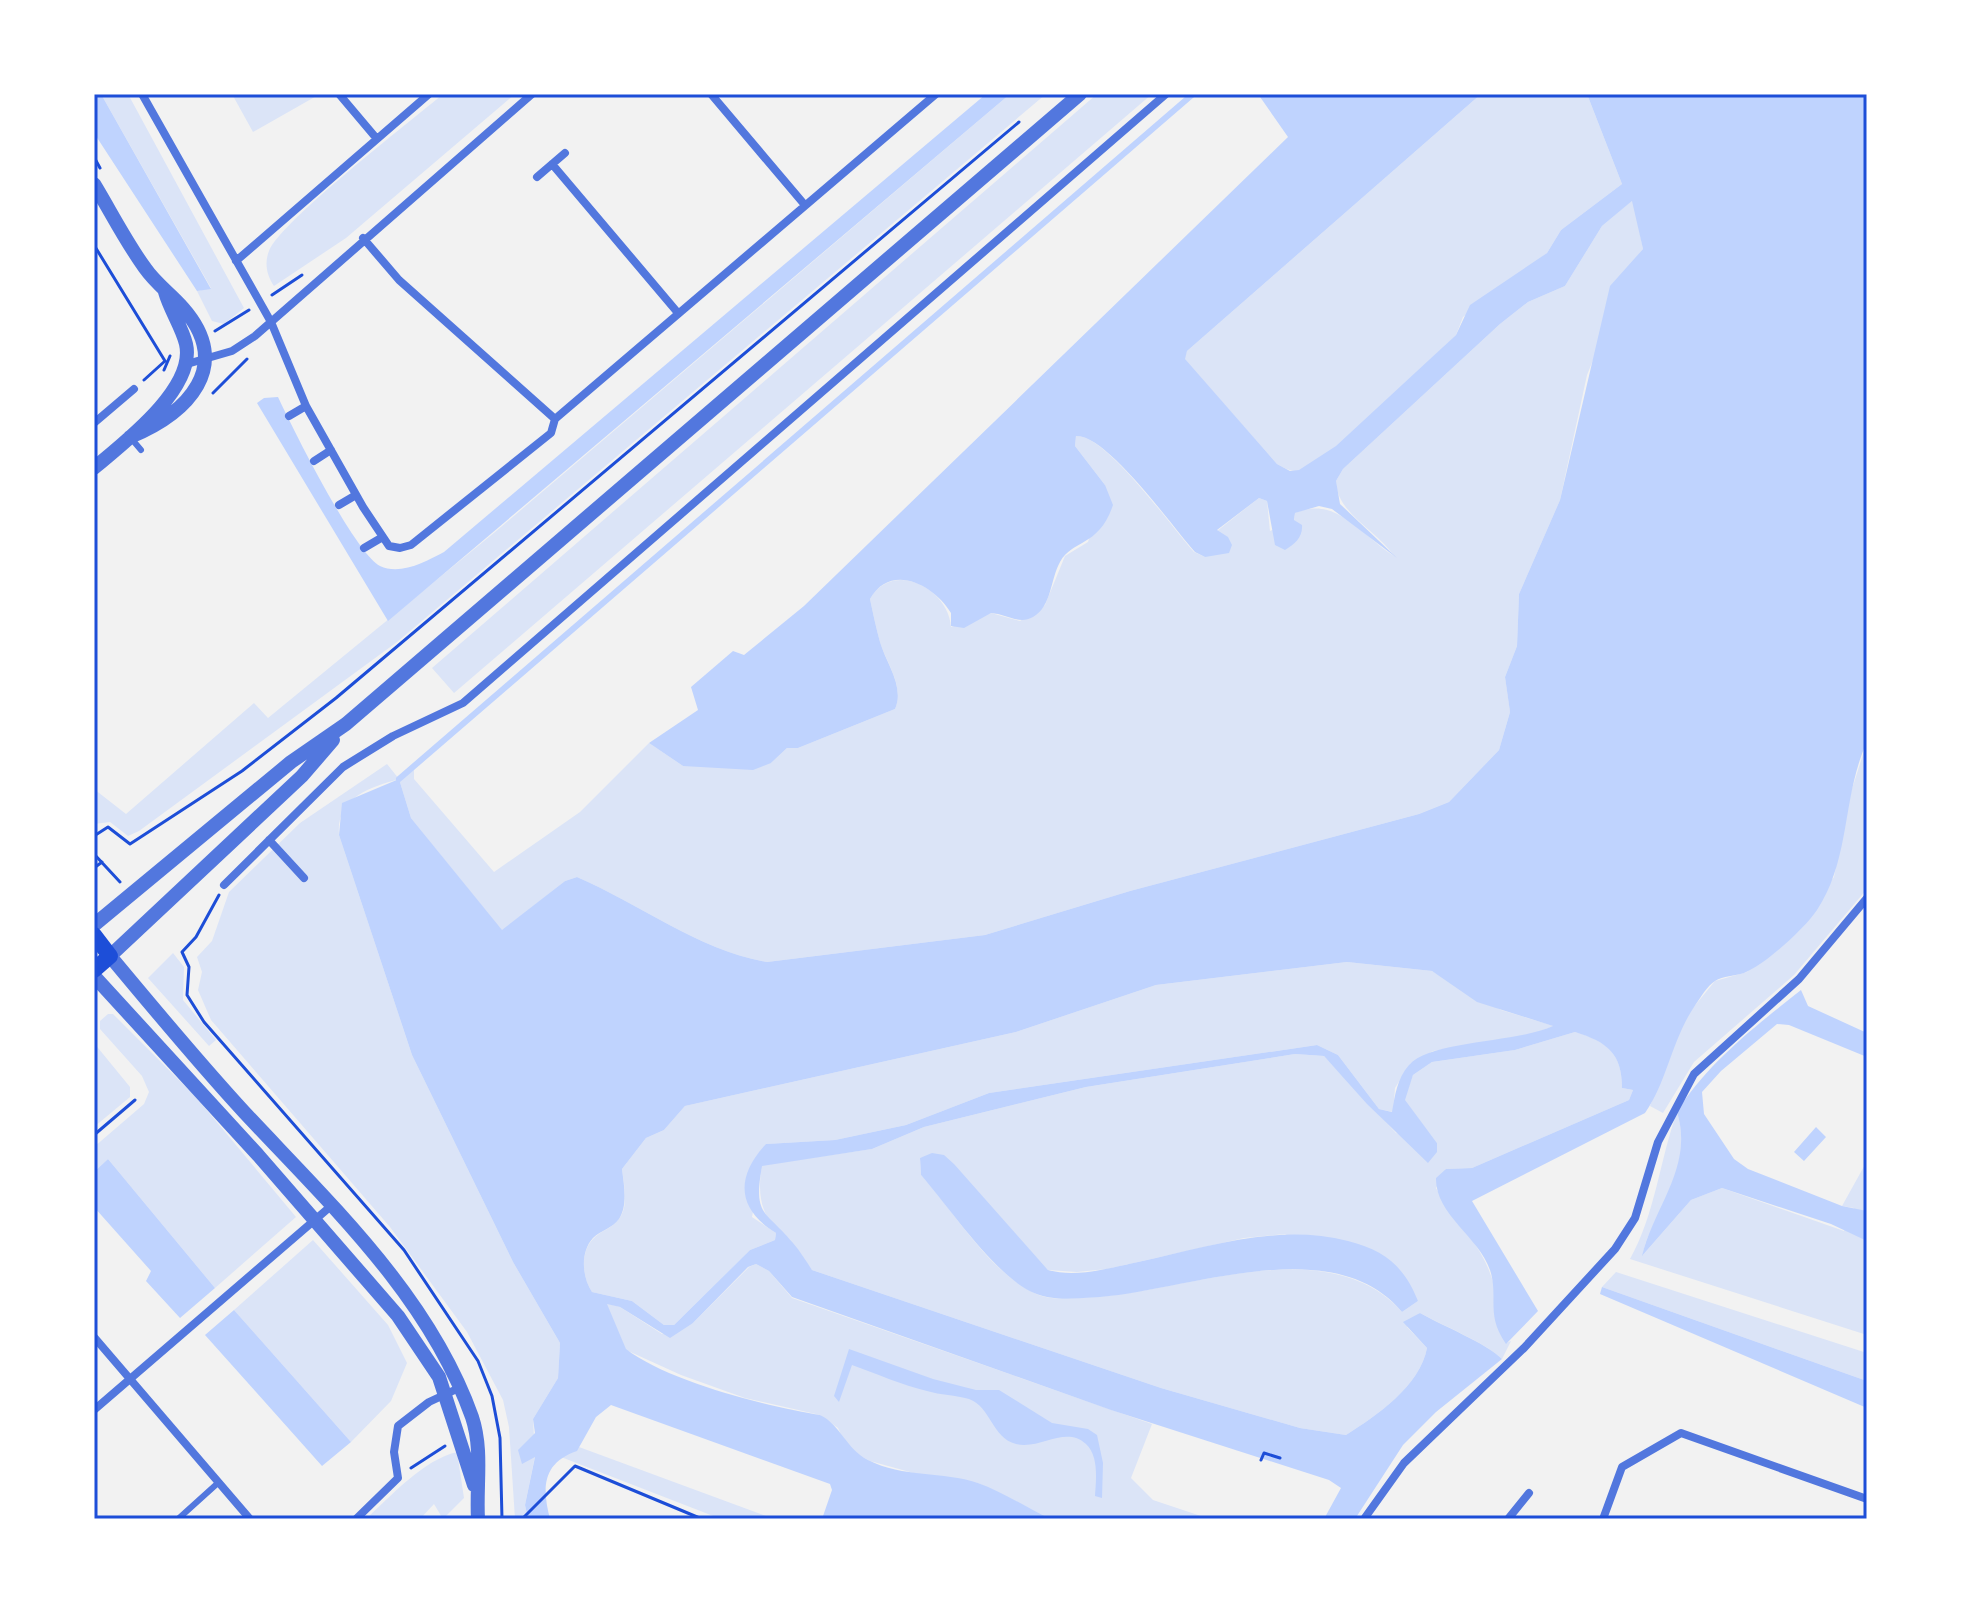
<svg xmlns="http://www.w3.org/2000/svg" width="1961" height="1613" viewBox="0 0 1961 1613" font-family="Manrope,sans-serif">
  <rect width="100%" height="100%" fill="#f2f2f2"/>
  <path fill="#dbe4f7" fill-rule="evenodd" d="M 101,94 L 128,94 L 244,308 L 224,324 L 212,321 L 197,291 L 211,288 Z
    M 232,94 L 320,94 L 253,132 Z
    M 443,94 L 515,94 L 346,238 L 274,286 C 267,276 264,263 269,251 C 281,221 411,121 443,94 Z
    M 1010,94 L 1046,94 L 397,642 L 139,831 L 128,836 L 110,822 L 94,824 L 94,789 L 126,814 L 254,703 L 268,718 L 495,532 Z
    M 1097,94 L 1152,94 L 454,693 L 432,668 Z
    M 1481,94 L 1587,94 L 1622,184 L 1561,230 L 1547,253 L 1463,317 L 1456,335 C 1425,364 1334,459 1300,470 C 1292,473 1285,468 1277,464 L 1184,359 L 1187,351 Z
    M 1633,200 L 1643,249 L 1633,261 L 1587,375 L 1560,500 L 1519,594 L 1517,646 L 1505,677 L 1510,712 L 1499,750 L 1449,802 L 1419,814 L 1130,891 L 985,935 L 767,962 C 700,951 640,904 577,877 L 565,881 L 502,931 L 411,818 L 399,779 C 368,788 336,798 339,835 L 412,1055 L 513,1262 L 560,1343 L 558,1378 L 533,1419 L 535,1456 L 525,1505 L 528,1519 L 515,1519 L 509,1427 L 503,1400 L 467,1332 L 390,1227 L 211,1020 L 198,990 L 202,972 L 197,957 L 212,941 L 229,892 L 300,823 L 387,764 L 399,779 L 414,764 L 414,779 L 494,872 L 580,812 L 649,743 L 683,766 L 771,763 L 787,748 L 798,748 L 895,709 C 905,687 886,662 880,642 C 876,628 873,613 870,599 C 893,559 949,589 951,627 L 991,613 L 1020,621 L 1045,605 L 1065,556 L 1088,542 L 1105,485 L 1075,446 L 1076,436 C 1105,433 1174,530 1194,552 L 1205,557 L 1217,531 L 1259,498 L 1267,501 L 1270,531 L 1294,521 L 1295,513 C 1336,495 1360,534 1394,556 C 1377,530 1336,513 1336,481 L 1343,469 L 1500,324 L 1528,302 L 1565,286 L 1602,226 Z
    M 1867,742 L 1867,889 L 1794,975 L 1694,1062 L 1663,1113 L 1650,1106 L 1683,1020 L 1715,981 L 1747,972 L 1761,960 L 1834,877 L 1851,792 Z
    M 173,953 L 184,967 L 183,1000 L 216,1040 L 209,1046 L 148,978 Z
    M 1347,962 L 1432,971 L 1501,1010 L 1554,1026 L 1527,1036 L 1433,1051 L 1410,1064 L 1395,1088 L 1393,1112 L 1379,1109 L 1338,1055 L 1317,1045 L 989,1093 L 906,1125 L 835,1140 L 766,1144 L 752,1217 L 776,1233 L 775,1240 L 750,1250 L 674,1325 L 664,1325 L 632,1301 L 592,1292 C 582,1277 580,1252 593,1239 C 600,1231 613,1228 619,1219 C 629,1205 624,1186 622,1169 L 646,1138 L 664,1130 L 685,1106 L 1016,1032 L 1156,985 Z
    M 108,1014 L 113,1014 L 195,1096 L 296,1217 L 215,1288 L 108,1159 L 94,1172 L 94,1147 L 144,1104 L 149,1092 L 142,1076 L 100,1029 L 100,1021 Z
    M 1575,1032 C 1607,1041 1622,1053 1622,1088 L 1633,1090 L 1629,1100 L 1472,1168 L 1446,1169 L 1436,1188 C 1450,1217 1476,1238 1488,1268 C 1498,1290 1500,1320 1506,1343 L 1511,1341 L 1502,1359 C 1488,1344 1442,1325 1420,1313 L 1407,1327 L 1427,1348 C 1420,1386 1376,1416 1346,1435 L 1300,1428 L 1161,1388 L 812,1270 C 781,1227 752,1224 762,1165 L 872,1149 L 924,1127 L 1086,1087 L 1295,1054 L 1324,1056 L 1396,1133 L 1437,1143 L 1404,1100 L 1413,1075 L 1432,1062 L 1515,1050 ZM 943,1155 L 1048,1270 L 1077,1272 L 1107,1269 L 1244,1238 L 1285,1234 L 1418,1301 L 1402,1312 C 1330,1230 1186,1291 1094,1297 C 1075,1298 1052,1302 1034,1293 C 987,1269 956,1214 921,1175 L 920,1158 Z
    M 94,1043 L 130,1087 L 130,1097 L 94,1127 Z
    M 1677,1112 C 1688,1146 1676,1183 1660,1215 C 1652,1228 1645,1239 1643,1255 L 1691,1200 L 1722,1188 L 1844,1231 L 1854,1208 L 1842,1206 L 1867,1161 L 1867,1335 L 1630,1259 C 1655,1215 1660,1159 1677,1112 Z
    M 313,1240 L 388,1325 L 407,1363 L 391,1401 L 351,1442 L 234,1310 Z
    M 756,1264 L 769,1271 L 792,1298 L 1152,1424 L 1131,1478 L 1153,1500 L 1210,1519 L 1051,1519 L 978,1483 L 917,1474 L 870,1461 L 855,1453 L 845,1443 L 838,1428 L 820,1415 L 745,1398 L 681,1375 L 626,1350 L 606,1303 L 620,1307 L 662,1334 L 693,1323 L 749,1267 Z
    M 1616,1272 L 1867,1353 L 1867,1381 L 1602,1287 Z
    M 579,1447 L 774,1519 L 721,1519 L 561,1457 Z
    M 457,1452 L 464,1498 L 443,1519 L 434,1504 L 420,1519 L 366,1519 C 391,1496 423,1460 457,1452 Z"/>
  <path fill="#bfd3fe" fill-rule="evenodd" d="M 94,94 L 101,94 L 211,289 L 197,291 L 94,133 Z
    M 986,94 L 1010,94 L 388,621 L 257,403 L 264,398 L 278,397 C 293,429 354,552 380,566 C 400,576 427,561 444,552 Z
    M 1258,94 L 1481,94 L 1187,351 L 1185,359 L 1277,464 L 1290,471 L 1299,470 L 1336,446 L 1456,335 L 1470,305 L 1547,253 L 1561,230 L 1622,184 L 1587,94 L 1867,94 L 1867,742 C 1842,795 1851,859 1817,910 C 1805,928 1765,965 1744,973 C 1735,976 1723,976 1715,981 C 1707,986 1701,997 1696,1004 C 1672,1038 1668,1080 1645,1113 L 1472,1201 L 1538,1311 L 1506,1344 C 1485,1314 1499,1298 1490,1270 C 1479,1237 1435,1214 1436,1178 L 1446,1169 L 1472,1168 L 1629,1100 L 1633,1090 L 1622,1088 C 1622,1053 1607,1042 1575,1032 L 1515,1050 L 1432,1062 L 1413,1075 L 1405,1100 L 1437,1143 L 1437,1152 L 1428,1163 L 1367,1104 L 1324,1056 L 1295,1054 L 1086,1087 L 924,1127 L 872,1149 L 762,1166 C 753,1217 765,1209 793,1243 C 800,1251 806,1261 812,1270 L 1161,1388 L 1300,1428 L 1346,1435 C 1376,1416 1420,1386 1427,1348 L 1403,1322 L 1420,1313 C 1441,1325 1488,1344 1502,1359 L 1436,1412 L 1403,1445 L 1355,1519 L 1324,1519 L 1341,1488 L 1329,1480 L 1111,1410 L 792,1297 L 769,1271 L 756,1264 L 748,1267 L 693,1323 L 670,1338 L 620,1307 L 607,1304 L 626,1349 C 667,1381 768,1407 820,1415 C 841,1425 846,1449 868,1460 C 903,1478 943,1471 978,1483 C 1003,1492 1027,1508 1051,1519 L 822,1519 L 832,1490 L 830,1484 L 611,1405 L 596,1417 L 577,1451 C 542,1463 542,1488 550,1519 L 528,1519 L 525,1505 L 535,1457 L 522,1464 L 518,1450 L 535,1433 L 533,1419 L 558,1378 L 560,1343 L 513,1262 L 412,1055 L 339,835 L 342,803 L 399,779 L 411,818 L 502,930 L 565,881 L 577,877 C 640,904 700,951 767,962 L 985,935 L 1130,891 L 1419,814 L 1449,802 L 1499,750 L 1510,712 L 1505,677 L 1517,646 L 1519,594 L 1560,500 L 1610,286 L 1643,249 L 1632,201 L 1602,226 L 1565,286 L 1528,302 L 1500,324 L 1343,469 L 1336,481 L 1340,504 L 1397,558 L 1332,509 L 1319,506 L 1295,513 L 1294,520 L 1302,525 C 1303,537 1295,544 1285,550 L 1275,545 L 1267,501 L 1259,498 L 1217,530 L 1228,537 L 1232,545 L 1229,553 L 1205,557 L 1195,552 C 1174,529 1107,434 1076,436 L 1075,446 L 1105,485 L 1113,505 C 1099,547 1073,539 1060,562 C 1050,580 1052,606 1033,617 C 1019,625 1006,614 991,613 L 964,628 L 951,626 L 951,613 C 934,585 891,562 870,599 C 873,613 876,628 880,642 C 886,663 905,687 895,709 L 798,748 L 787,748 L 771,763 L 753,770 L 683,766 L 649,743 L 698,710 L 691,687 L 733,651 L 744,655 L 804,606 L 1288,137 ZM 1347,962 L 1432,971 L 1477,1002 L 1553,1026 C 1517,1043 1431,1040 1409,1065 C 1397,1079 1395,1095 1392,1112 L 1379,1109 L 1338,1055 L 1317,1045 L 989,1093 L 906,1125 L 835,1140 L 766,1144 C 735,1177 737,1209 776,1233 L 775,1240 L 750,1250 L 674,1325 L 664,1325 L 632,1301 L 592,1292 C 582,1277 580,1252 593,1238 C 600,1231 613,1228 619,1219 C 628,1205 624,1186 622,1169 L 646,1138 L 664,1130 L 685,1106 L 1016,1032 L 1156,985 Z
    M 1801,990 L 1808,1006 L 1867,1033 L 1867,1057 L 1789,1025 L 1777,1024 L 1721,1071 L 1702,1092 L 1704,1114 L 1734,1159 L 1748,1169 L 1842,1206 L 1867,1211 L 1867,1241 L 1831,1224 L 1722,1188 L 1691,1200 L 1642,1256 C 1654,1206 1694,1167 1677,1112 C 1707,1063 1757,1025 1801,990 Z
    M 1816,1127 L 1826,1137 L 1804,1161 L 1794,1152 Z
    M 932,1153 L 944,1155 L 954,1164 L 1048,1270 C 1076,1278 1110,1268 1138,1262 C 1208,1247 1277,1223 1348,1241 C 1384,1250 1404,1266 1418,1301 L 1402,1312 C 1334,1230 1189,1290 1100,1297 C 1078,1298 1055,1302 1034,1293 C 996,1277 949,1207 921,1175 L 920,1158 Z
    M 108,1159 L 215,1288 L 180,1318 L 146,1281 L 151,1271 L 94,1207 L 94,1172 Z
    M 1602,1287 L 1867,1381 L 1867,1408 L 1600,1294 Z
    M 234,1310 L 351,1442 L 322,1466 L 205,1335 Z
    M 849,1349 L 933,1379 L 976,1390 L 999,1390 L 1052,1423 L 1088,1429 L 1097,1435 L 1103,1463 L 1102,1498 L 1095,1496 C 1096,1480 1099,1456 1086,1444 C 1065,1425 1041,1450 1016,1444 C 992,1438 991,1407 969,1399 C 956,1395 940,1395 927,1391 C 902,1385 877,1374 852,1365 L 839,1402 L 834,1396 Z"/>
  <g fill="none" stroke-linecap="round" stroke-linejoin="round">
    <path stroke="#bfd3fe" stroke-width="6" d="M 399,779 L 1193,94"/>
    <path stroke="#1d4ed8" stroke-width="3" d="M 94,157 L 100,168
      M 94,245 L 165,361 L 144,380
      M 272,295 L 302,275
      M 215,331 L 249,310
      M 164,370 L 170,356
      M 213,393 L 247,359
      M 94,836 L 108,827 L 130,844 L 242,771 L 336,698 L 1019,122
      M 94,854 L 120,882
      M 94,868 L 102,862
      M 219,895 L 196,937 L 182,952 L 189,967 L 187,995 L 204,1022 L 404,1250 L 478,1361 L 492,1396 L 500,1438 L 502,1519
      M 94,1135 L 135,1100
      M 1261,1460 L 1264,1453 L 1280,1458
      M 411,1468 L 445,1446
      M 522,1519 L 575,1466 L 702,1519"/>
    <path stroke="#5277de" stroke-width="6" d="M 130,437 L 141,450
      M 178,1519 L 219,1482"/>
    <path stroke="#5277de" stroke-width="8" d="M 142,94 L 271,322 L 306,406 L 363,507 L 389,546 L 400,548 L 411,545 L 551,433 L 555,419 L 936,94
      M 339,94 L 377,139
      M 711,94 L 804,204
      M 552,164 L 678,313
      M 537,177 L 565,153
      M 363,238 L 399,280 L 555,419
      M 236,261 L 429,94
      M 187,364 L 232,351 L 255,336 L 532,94
      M 289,416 L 306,406
      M 94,423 L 134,389
      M 314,461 L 331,450
      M 339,505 L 356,495
      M 364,548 L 381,538
      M 269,840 L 304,878
      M 224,885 L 343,767 L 393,736 L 463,703 L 1166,94
      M 94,1337 L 250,1519
      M 94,1410 L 331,1206
      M 356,1519 L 398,1478 L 394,1452 L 398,1426 L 429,1402 L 459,1388
      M 1364,1519 L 1404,1463 L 1524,1348 L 1615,1249 L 1635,1218 L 1658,1142 L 1694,1074 L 1799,979 L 1867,898
      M 1508,1519 L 1529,1493
      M 1603,1519 L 1622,1467 L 1681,1433 L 1867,1499"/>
    <path stroke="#5277de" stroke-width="14" d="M 94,184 C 111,212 126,242 145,268 C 156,284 171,294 183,308 C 234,366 188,413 130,437
      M 94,468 C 125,442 196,388 186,344 C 182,327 170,310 165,292
      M 333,740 L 302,776 L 110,956 C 154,1009 198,1062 245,1113 C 330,1204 429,1296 472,1417 C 483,1450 476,1485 478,1519
      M 94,925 L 291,762 L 346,724 L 1080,94
      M 94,976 L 258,1155 L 398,1316 L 439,1377 L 474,1485"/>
    <path stroke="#1d4ed8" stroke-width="16" d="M 94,935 L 110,956 L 94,970"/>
  </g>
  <rect width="1961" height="1613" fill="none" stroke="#ffffff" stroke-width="192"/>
  <rect x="96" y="96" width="1769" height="1421" fill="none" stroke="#1d4ed8" stroke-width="3"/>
</svg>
